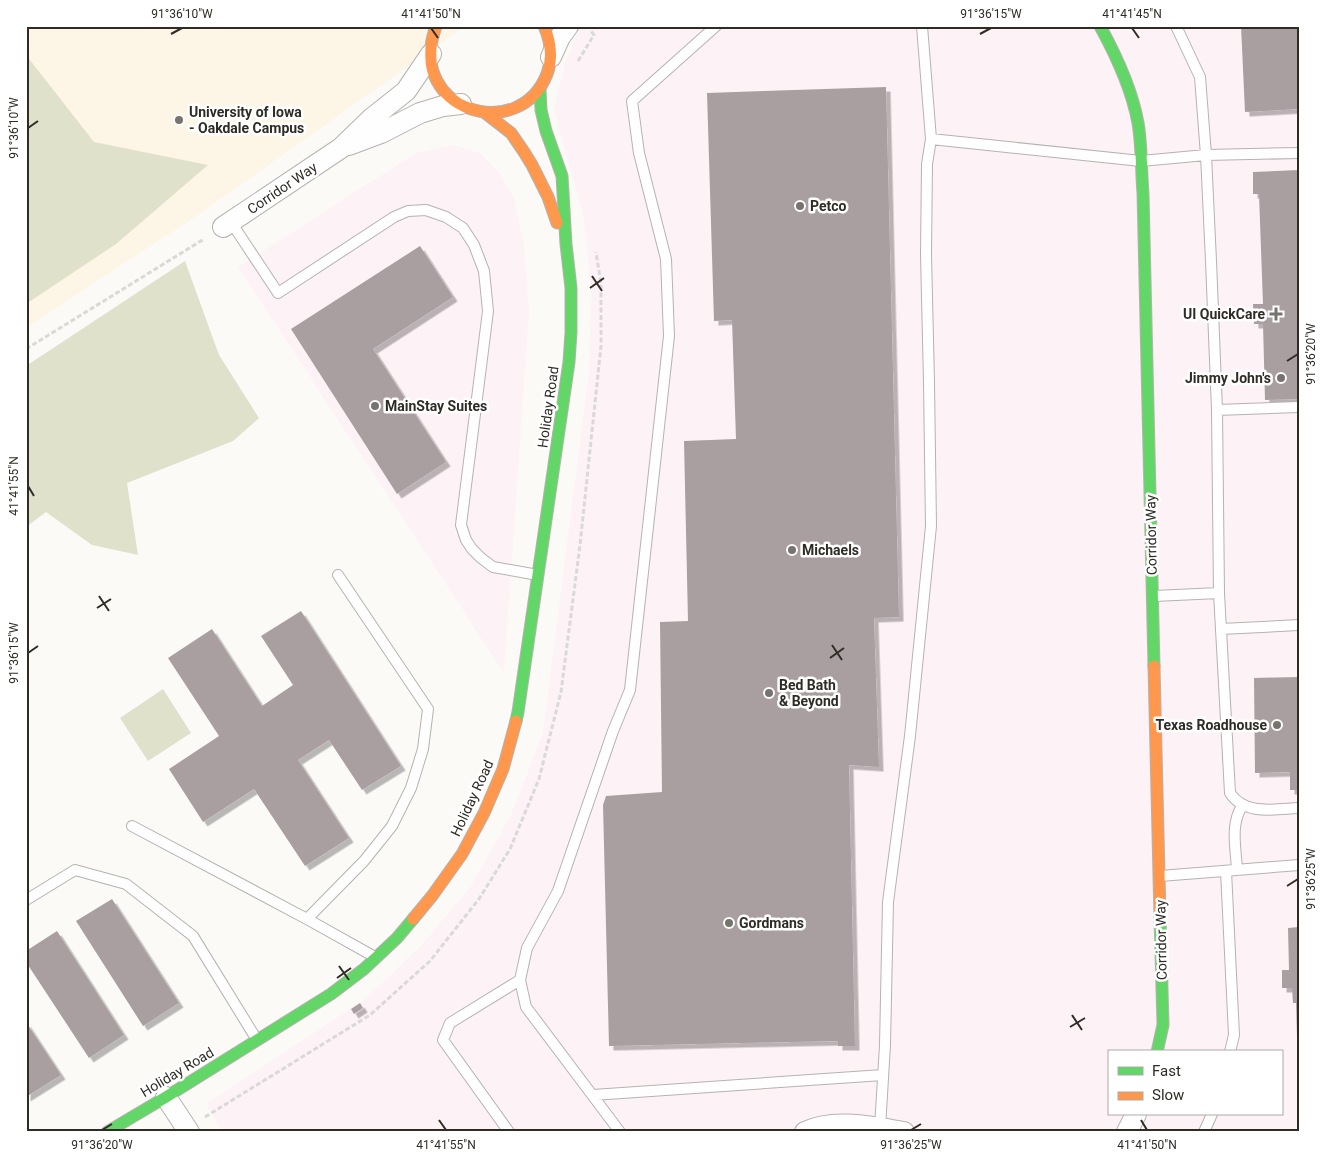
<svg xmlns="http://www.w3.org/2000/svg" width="1325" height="1158" viewBox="0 0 1325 1158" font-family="Roboto,sans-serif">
  <defs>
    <filter id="shadow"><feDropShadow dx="4.5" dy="4.5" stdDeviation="0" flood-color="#0004"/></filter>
  </defs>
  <rect width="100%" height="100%" fill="#fcfaf7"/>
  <path fill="#fdf2f6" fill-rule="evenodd" d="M 580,26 L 1299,26 L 1299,1132 L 222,1132 L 206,1104 L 364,1000 L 421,946 L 471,886 L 511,815 L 543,733 L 589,370 L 591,292 L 584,218 L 554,110 L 564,66 ZM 1109,1052 L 1281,1052 L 1281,1114 L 1109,1114 Z
    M 453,145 L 480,153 L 499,172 L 514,198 L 524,245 L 529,313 L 504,673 L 238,267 L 416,153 Z"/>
  <path fill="#fdf6e7" d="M 26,26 L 465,26 L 201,213 L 26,328 Z"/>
  <path fill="#e0e1ca" d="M 26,55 L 94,142 L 208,165 L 116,244 L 26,304 Z
    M 185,261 L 219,355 L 259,418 L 233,441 L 127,483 L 138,555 L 92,545 L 46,512 L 26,527 L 26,366 Z
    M 163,689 L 191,733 L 148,761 L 120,718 Z"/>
  <path fill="#a99fa1" filter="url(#shadow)" d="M 1241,26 L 1299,26 L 1299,109 L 1245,112 Z
    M 886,87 L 899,617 L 874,618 L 879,767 L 849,765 L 855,1046 L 838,1046 L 838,1041 L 609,1046 L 603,805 L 606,796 L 662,792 L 660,622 L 688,621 L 684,441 L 736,439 L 732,320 L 714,321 L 707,93 Z
    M 1299,170 L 1299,399 L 1265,400 L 1263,324 L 1254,324 L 1253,304 L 1263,304 L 1259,194 L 1253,194 L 1253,172 Z
    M 420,246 L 453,297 L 373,349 L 446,462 L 397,494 L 291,329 Z
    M 301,611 L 401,766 L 362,790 L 329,740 L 298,760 L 349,838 L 305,866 L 254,789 L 203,822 L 169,769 L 219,736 L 168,658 L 212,629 L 262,706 L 293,685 L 261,636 Z
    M 1299,677 L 1299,790 L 1290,790 L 1290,772 L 1255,773 L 1254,678 Z
    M 112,899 L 179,1003 L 143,1026 L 76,921 Z
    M 1299,927 L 1299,1036 L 1297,1036 L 1296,1003 L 1293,1003 L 1292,988 L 1282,988 L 1282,970 L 1289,970 L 1288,928 Z
    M 57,931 L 124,1035 L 89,1058 L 26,962 L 26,951 Z
    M 360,1003 L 363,1008 L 354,1014 L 351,1009 Z
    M 26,1022 L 61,1075 L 26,1097 Z"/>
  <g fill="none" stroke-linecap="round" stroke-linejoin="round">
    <defs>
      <path id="lane" d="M 922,26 L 931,139
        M 1176,26 L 1200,77 L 1206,155 L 1299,153
        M 231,222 L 278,293 L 394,217 L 408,211 L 426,210 L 446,217 L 463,228 L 474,245 L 484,271 L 488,311 L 461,525 L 466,540 L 472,549 L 481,558 L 493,567 L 538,575
        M 1217,410 L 1299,407
        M 1219,593 L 1230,793 C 1245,816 1275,809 1299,808
        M 1221,629 L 1299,625
        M 132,826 L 307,919 L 375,957
        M 1237,870 C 1236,848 1230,825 1242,806
        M 1226,871 L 1234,1035 L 1230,1052
        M 1160,876 L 1299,865
        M 26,900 L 75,870 L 126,884 L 193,936 L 257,1040
        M 307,919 L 364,861 L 392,826 L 411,788 L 423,749 L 428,709 L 338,575
        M 593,1095 L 883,1075
        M 880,1128 L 885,1045 L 888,902 L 910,736 L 931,526 L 929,382 L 926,254 L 927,164 L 931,139 L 1141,161 L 1206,155 L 1211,261 L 1217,410 L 1219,593 L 1154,596
        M 509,1132 L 443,1040 L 450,1023 L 520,980
        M 620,1132 L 526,1007 L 520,980 L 527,948 L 558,891 L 613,731 L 630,690 L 669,336 L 666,259 L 639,153 L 632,101 L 716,26
        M 1204,1132 L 1212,1114"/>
      <path id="street" d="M 551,57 L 560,37 L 568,26
        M 349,145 L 381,133 L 420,113 L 443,106 L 461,104
        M 223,227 L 341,148 L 372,118 L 406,91 L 431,54
        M 166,1097 L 189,1132
        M 805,1132 C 834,1118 873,1127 904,1132
        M 1127,1132 L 1136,1114"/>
      <path id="fast" d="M 1100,26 C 1117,57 1132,89 1138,123 C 1142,146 1141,170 1143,193 L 1154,666
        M 516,721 L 518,712 L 569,362 L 571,332 L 571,288 L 566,244 L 562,176 L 546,131 L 541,110 L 540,89
        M 1157,1052 L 1163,1025 L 1160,917
        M 107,1132 L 166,1097 L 331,994 L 364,969 L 397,938 L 413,919"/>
      <path id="slow" d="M 436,26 C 432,39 430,45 431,60 C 431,67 434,75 437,81 C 444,94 455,103 468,108 C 501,120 534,107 547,74 C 553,58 551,42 544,26
        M 484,112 L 511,133 L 524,152 L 532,165 L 548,197 L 557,223
        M 1154,666 L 1160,917
        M 413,919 L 432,896 L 462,854 L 484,813 L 503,769 L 516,721"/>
    </defs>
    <use href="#lane" stroke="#b5b3af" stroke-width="12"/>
    <use href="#street" stroke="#b5b3af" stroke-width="22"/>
    <use href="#fast" stroke="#b5b3af" stroke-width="13"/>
    <use href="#slow" stroke="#b5b3af" stroke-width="13"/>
    <path stroke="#dad9d8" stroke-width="3" stroke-dasharray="5 2.5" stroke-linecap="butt" d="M 578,61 L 594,35 L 590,30
      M 26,349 L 204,239
      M 205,1117 L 370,1015 L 430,961 L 479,899 L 510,849 L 539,779 L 561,692 L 580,545 L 601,346 L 601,284 L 596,252"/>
    <use href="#lane" stroke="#fffefe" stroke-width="10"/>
    <use href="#street" stroke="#fffefe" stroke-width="20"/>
    <use href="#fast" stroke="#63d668" stroke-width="11"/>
    <use href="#slow" stroke="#ff974d" stroke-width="11"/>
  </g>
  <path fill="none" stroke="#2f2c26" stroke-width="2" d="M 431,28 L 438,38M 1132,28 L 1139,38M 171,34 L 182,28M 980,34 L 991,28M 28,128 L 38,121M 592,276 L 602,291M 590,288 L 604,278M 1287,361 L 1298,354M 28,486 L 34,496M 99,596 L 109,611M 97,608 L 111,599M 832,645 L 842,660M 28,653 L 38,646M 830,658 L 844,648M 1287,886 L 1298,879M 339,966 L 349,980M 337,978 L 351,968M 1072,1015 L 1082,1030M 1070,1027 L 1085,1018M 439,1120 L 446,1130M 1141,1120 L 1147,1130M 102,1130 L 112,1124M 911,1130 L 921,1124"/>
  <g fill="#77746f" stroke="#fff" stroke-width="2">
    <circle cx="179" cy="120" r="5"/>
    <circle cx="800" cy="206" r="5"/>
    <path d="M1273.5 306.5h5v5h5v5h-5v5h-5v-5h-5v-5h5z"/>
    <circle cx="1281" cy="378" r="5"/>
    <circle cx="375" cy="406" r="5"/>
    <circle cx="792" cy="550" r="5"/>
    <circle cx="769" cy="693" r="5"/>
    <circle cx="1277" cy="725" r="5"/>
    <circle cx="729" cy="923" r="5"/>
  </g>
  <g text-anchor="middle" stroke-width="5" stroke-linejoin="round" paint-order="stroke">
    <g font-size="14" font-weight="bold" fill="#2f2c26" stroke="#fff" text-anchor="start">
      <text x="189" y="117">University of Iowa<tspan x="189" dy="16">- Oakdale Campus</tspan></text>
      <text x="810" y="211">Petco</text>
      <text x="1265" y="319" text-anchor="end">UI QuickCare</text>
      <text x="1271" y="383" text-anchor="end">Jimmy John's</text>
      <text x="385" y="411">MainStay Suites</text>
      <text x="802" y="555">Michaels</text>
      <text x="779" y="690">Bed Bath<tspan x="779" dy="16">&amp; Beyond</tspan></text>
      <text x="1267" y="730" text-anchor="end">Texas Roadhouse</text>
      <text x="739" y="928">Gordmans</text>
    </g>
    <g font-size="14" fill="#2f2c26" stroke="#fff">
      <text transform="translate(282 188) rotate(-34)" y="5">Corridor Way</text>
      <text transform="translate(548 407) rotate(-82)" y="5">Holiday Road</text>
      <text transform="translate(1151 535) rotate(-91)" y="5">Corridor Way</text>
      <text transform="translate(472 798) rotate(-65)" y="5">Holiday Road</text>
      <text transform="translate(1161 940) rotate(-91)" y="5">Corridor Way</text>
      <text transform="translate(177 1072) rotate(-31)" y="5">Holiday Road</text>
    </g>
  </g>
  <rect width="1325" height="1158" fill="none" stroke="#ffffff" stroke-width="55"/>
  <rect x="1108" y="1050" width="175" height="65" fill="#ffffff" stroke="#acaba8"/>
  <rect x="1118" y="1067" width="25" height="8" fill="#63d668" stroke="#acaba8"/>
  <text x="1152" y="1076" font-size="15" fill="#2f2c26">Fast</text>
  <rect x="1118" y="1092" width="25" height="8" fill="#ff974d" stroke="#acaba8"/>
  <text x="1152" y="1100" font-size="15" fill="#2f2c26">Slow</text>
  <rect x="28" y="28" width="1270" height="1102" fill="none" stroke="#2f2c26" stroke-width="2"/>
  <g font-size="12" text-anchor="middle" fill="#2f2c26">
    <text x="182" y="18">91°36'10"W</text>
    <text x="431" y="18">41°41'50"N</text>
    <text x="991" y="18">91°36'15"W</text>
    <text x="1132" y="18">41°41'45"N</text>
    <text transform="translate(14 128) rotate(-90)" y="4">91°36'10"W</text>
    <text transform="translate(1311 354) rotate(-90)" y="4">91°36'20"W</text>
    <text transform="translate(14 486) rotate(-90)" y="4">41°41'55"N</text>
    <text transform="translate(14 653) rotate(-90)" y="4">91°36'15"W</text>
    <text transform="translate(1311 879) rotate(-90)" y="4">91°36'25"W</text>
    <text x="102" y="1149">91°36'20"W</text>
    <text x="446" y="1149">41°41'55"N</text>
    <text x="911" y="1149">91°36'25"W</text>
    <text x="1147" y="1149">41°41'50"N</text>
  </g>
</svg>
